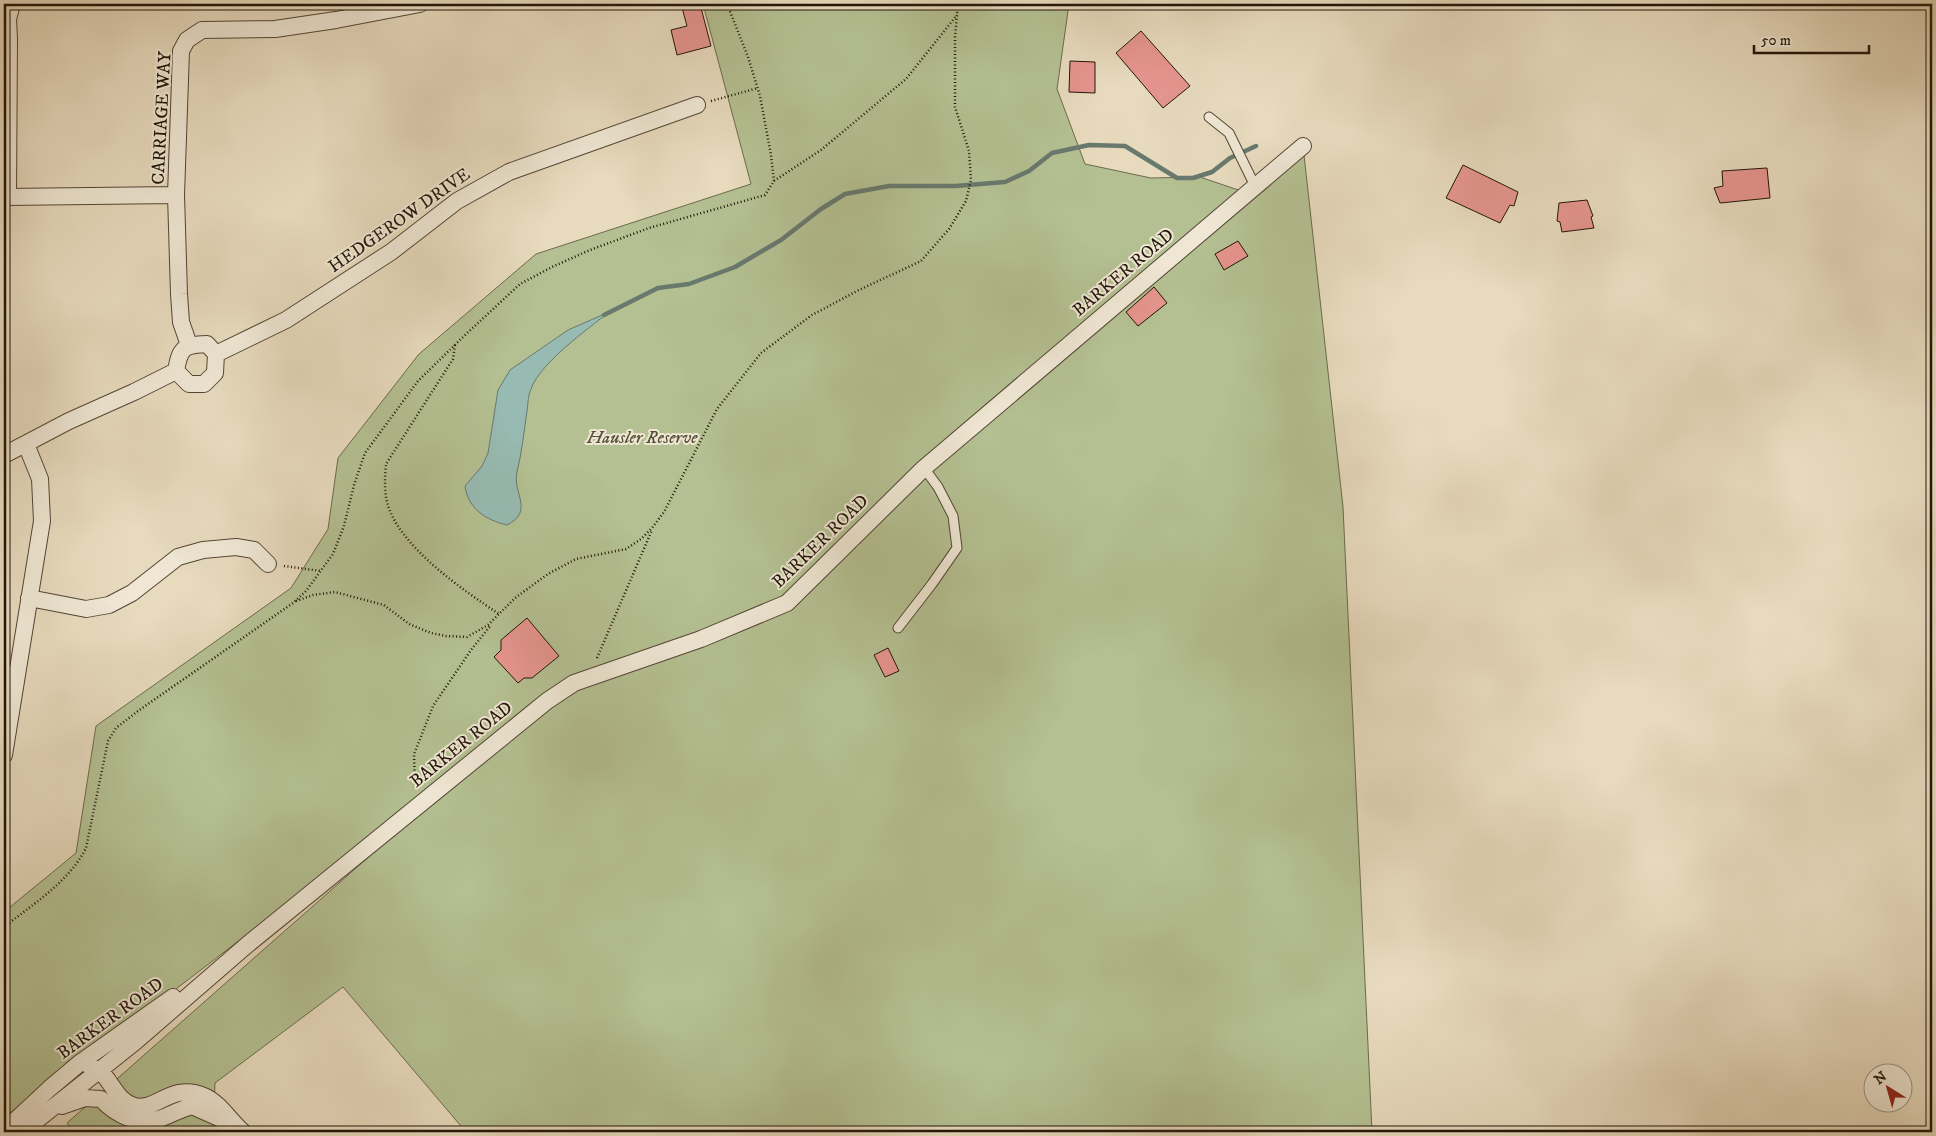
<svg xmlns="http://www.w3.org/2000/svg" width="1936" height="1136" viewBox="0 0 1936 1136" font-family="'IM FELL DW Pica',serif">
  <rect width="100%" height="100%" fill="#e7dabd"/>
  <filter id="stains"><feTurbulence type="fractalNoise" baseFrequency=".004" numOctaves="4"/><feColorMatrix values="0 0 0 0 .2 0 0 0 0 .09 0 0 0 0 .02 0 0 0 .5 -.17"/></filter>
  <radialGradient id="worn" r=".72"><stop offset=".6" stop-color="#630" stop-opacity="0"/><stop offset="1" stop-color="#630" stop-opacity=".3"/></radialGradient>
  <path fill="#b4c092" stroke="#6b6a4e" d="M 703,4 L 1069,4 L 1057,89 L 1085,164 L 1151,178 L 1200,177 L 1247,193 L 1303,146 L 1343,507 L 1372,1132 L 466,1132 L 343,987 L 215,1083 L 213,1132 L 74,1132 L 67,1123 L 508,734 L 81,1062 L 4,1117 L 4,912 L 76,853 L 96,726 L 291,588 L 328,529 L 338,458 L 419,354 L 536,254 L 751,184 Z"/>
  <path fill="#97bbb2" stroke="#68796e" d="M 609,312 C 588,329 540,363 531,389 C 528,395 528,404 527,411 C 524,431 522,452 517,472 C 512,493 535,511 507,525 C 486,520 468,509 465,486 L 482,466 L 488,453 L 498,390 L 510,370 L 568,330 Z"/>
  <g fill="none" stroke-linecap="round" stroke-linejoin="round">
    <path stroke="#68796e" stroke-width="4.5" d="M 604,315 L 658,288 L 689,284 L 735,267 L 781,240 L 821,209 L 845,194 L 889,186 L 956,186 L 1005,182 L 1029,171 L 1052,153 L 1089,145 L 1125,146 L 1177,178 L 1193,178 L 1212,172 L 1230,158 L 1256,146"/>
  </g>
  <path fill="#e5958e" stroke="#221509" d="M 681,4 L 700,4 L 711,46 L 677,55 L 671,30 L 687,26 Z
    M 1141,31 L 1190,86 L 1163,108 L 1116,53 Z
    M 1070,61 L 1095,62 L 1095,93 L 1069,92 Z
    M 1463,165 L 1518,192 L 1514,206 L 1510,205 L 1500,223 L 1446,198 Z
    M 1767,168 L 1770,198 L 1720,203 L 1714,188 L 1723,186 L 1722,171 Z
    M 1587,200 L 1593,216 L 1591,217 L 1594,228 L 1562,232 L 1560,222 L 1557,221 L 1559,203 Z
    M 1238,241 L 1248,256 L 1224,270 L 1215,254 Z
    M 1154,287 L 1167,303 L 1138,326 L 1126,312 Z
    M 527,618 L 559,656 L 532,678 L 524,678 L 518,683 L 494,657 L 501,650 L 501,640 Z
    M 888,648 L 899,671 L 885,677 L 874,655 Z"/>
  <g fill="none" stroke-linecap="round" stroke-linejoin="round">
    <defs>
      <path id="service" d="M 1209,117 L 1229,133 L 1255,186
        M 898,628 L 932,584 L 957,548 L 953,516 L 938,487 L 924,468"/>
      <path id="minor" d="M 4,197 L 176,195
        M 8,197 L 9,39 L 8,19 L 12,4
        M 207,344 L 216,354 L 215,373 L 204,384 L 189,384 L 176,371 C 180,347 184,345 207,344 Z
        M 189,345 L 181,322 L 179,294 L 176,195 L 181,51 L 187,40 L 202,30 L 275,29 L 336,20 L 420,4
        M 216,354 L 286,320 L 391,252 L 457,201 L 509,172 L 697,105
        M 4,455 L 69,421 L 134,392 L 176,371
        M 29,598 L 86,609 L 109,605 L 132,593 L 178,557 L 203,550 L 236,547 L 254,550 L 268,564
        M 4,755 L 42,521 L 40,479 L 26,444
        M 89,1066 C 92,1068 97,1069 100,1071 C 112,1082 117,1101 134,1106 C 156,1112 171,1082 204,1096 C 219,1102 231,1122 243,1132
        M 62,1106 L 85,1098 L 101,1099 C 117,1116 139,1126 162,1118 C 172,1114 181,1109 192,1106 L 228,1122
        M 4,1131 L 50,1088 L 81,1062 L 173,997
        M 22,1132 L 135,1042 L 247,945 L 547,701 L 574,683 L 701,639 L 787,603 L 924,468 L 1303,146"/>
    </defs>
    <use href="#service" stroke="#534636" stroke-width="11"/>
    <use href="#minor" stroke="#534636" stroke-width="18"/>
    <path stroke="#221509" stroke-width="2.5" stroke-dasharray="1 2.5" stroke-linecap="butt" d="M 711,101 L 758,88
      M 774,181 L 821,150 L 906,79 L 957,15
      M 455,345 L 453,359 L 386,464 C 385,476 384,490 387,502 C 398,546 463,590 499,614
      M 284,566 L 321,571
      M 296,601 L 313,595 L 335,592 L 384,605 L 409,624 L 431,633 L 446,636 L 467,637 L 488,625 L 515,598 L 548,574 L 576,559 L 626,549 L 641,539 L 652,528 L 664,512 L 717,409 L 761,353 L 812,315 L 859,290 L 921,261 L 949,229 L 966,201 L 971,180 L 969,151 L 955,107 L 955,37 L 958,4
      M 597,658 L 652,530
      M 415,788 L 414,754 L 433,706 L 471,650 L 491,625
      M 4,927 C 33,904 69,882 86,848 L 108,741 L 116,728 L 138,711 L 293,603 L 306,591 L 333,554 L 344,526 L 354,485 L 365,453 L 418,381 L 463,337 L 520,284 L 552,267 L 590,250 L 649,228 L 765,195 L 774,181 L 771,155 L 760,96 L 748,57 L 727,4"/>
    <use href="#service" stroke="#efe7d4" stroke-width="9"/>
    <use href="#minor" stroke="#efe7d4" stroke-width="16"/>
  </g>
  <g text-anchor="middle" stroke-width="4" stroke-linejoin="round" paint-order="stroke">
    <g font-size="18" fill="#221509" stroke="#efe7d4">
      <text transform="translate(161 118) rotate(-87)" y="6">CARRIAGE WAY</text>
      <text transform="translate(399 220) rotate(-35)" y="6">HEDGEROW DRIVE</text>
      <text transform="translate(1123 272) rotate(-40)" y="6">BARKER ROAD</text>
      <text transform="translate(820 541) rotate(-44)" y="6">BARKER ROAD</text>
      <text transform="translate(461 744) rotate(-39)" y="6">BARKER ROAD</text>
      <text transform="translate(110 1018) rotate(-36)" y="6">BARKER ROAD</text>
    </g>
    <g font-size="18" font-style="italic" fill="#555139" stroke="#efe7d4">
      <text x="642" y="443">Hausler Reserve</text>
    </g>
  </g>
  <rect width="1936" height="1136" fill="none" stroke="#e7dabd" stroke-width="20"/>
  <rect x="5" y="5" width="1926" height="1126" fill="none" stroke="#221509" stroke-width="2.5"/>
  <rect x="10" y="10" width="1916" height="1116" fill="none" stroke="#221509"/>
  <g transform="translate(1888 1088) rotate(323)"><circle r="24" fill="#efe7d4" stroke="#9d9383"/>
  <path d="M0-4L9 19L0 12L-9 19Z" fill="#8f2418"/>
  <text y="-8" font-size="14" font-weight="bold" text-anchor="middle" fill="#221509">N</text>
  </g>
  <path d="M1754 45v8h115v-8" fill="none" stroke="#221509" stroke-width="2.5"/>
  <text x="1761" y="45" font-size="15" fill="#221509" stroke="#efe7d4" stroke-width="4" paint-order="stroke">50 m</text>
  <rect width="100%" height="100%" filter="url(#stains)"/>
  <rect width="100%" height="100%" fill="url(#worn)"/>
</svg>
